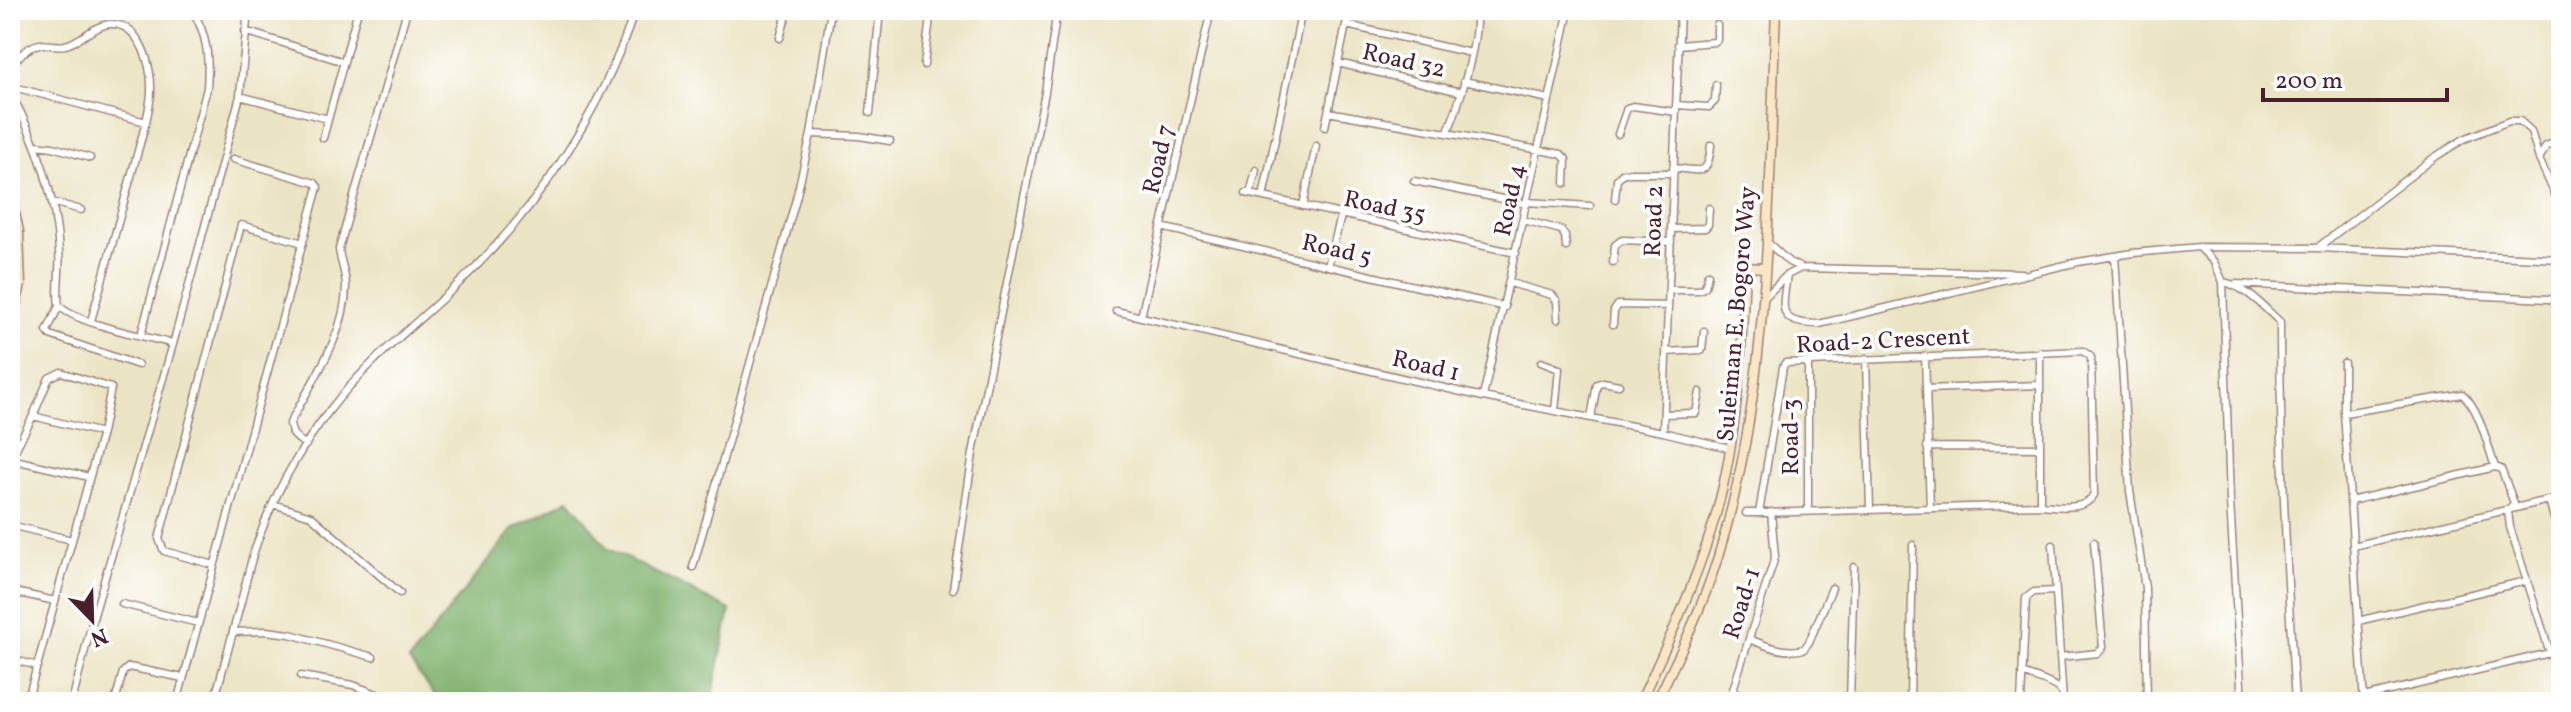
<svg xmlns="http://www.w3.org/2000/svg" width="2571" height="712" viewBox="0 0 2571 712" font-family="Vollkorn,serif">
  <rect width="100%" height="100%" fill="#fff"/>
  <filter id="ink" filterUnits="userSpaceOnUse"><feTurbulence type="fractalNoise" baseFrequency=".0125" numOctaves="2"/><feDisplacementMap in="SourceGraphic" scale="16" xChannelSelector="R" yChannelSelector="G"/><feConvolveMatrix kernelMatrix="1 2 1 2 8 2 1 2 1" color-interpolation-filters="sRGB"/></filter>
  <filter id="wash" filterUnits="userSpaceOnUse"><feTurbulence type="fractalNoise" baseFrequency=".006" numOctaves="4" result="noise"/><feDisplacementMap in="SourceGraphic" scale="32" xChannelSelector="R" yChannelSelector="G"/><feGaussianBlur stdDeviation="1.8" result="paint"/><feColorMatrix in="noise" values="0 0 0 0 0 0 0 0 0 0 0 0 0 0 0 0 0 1.4 0 .05"/><feComposite in="paint" operator="in"/></filter>
  <g filter="url(#wash)">
    <rect width="100%" height="100%" fill="#ebe4c4"/>
    <path fill="#7eb06c" stroke="#64684c" stroke-width="2" d="M 569,499 L 608,549 L 730,610 L 711,702 L 440,702 L 409,661 L 513,529 Z"/>
  </g>
  <g filter="url(#ink)">
    <g fill="none" stroke-linecap="round" stroke-linejoin="round">
      <defs>
        <path id="street" d="M 893,10 L 931,15
          M 1519,13 L 1520,10
          M 10,16 L 16,10
          M 1346,25 L 1471,53
          M 245,31 L 344,62
          M 780,38 L 788,10
          M 1678,45 L 1714,42 L 1717,40 L 1717,25
          M 1338,63 L 1461,92
          M 10,65 C 18,58 29,45 40,44 C 48,44 57,47 65,45 C 81,42 92,26 109,24 C 141,22 152,67 151,91 C 151,101 148,112 146,122 L 91,321
          M 924,65 L 931,10
          M 1464,81 L 1549,99
          M 10,86 L 146,122
          M 10,92 C 37,141 55,194 59,251 C 61,269 56,288 59,306 C 80,325 145,336 173,344
          M 240,96 L 328,119
          M 1676,105 L 1709,107 L 1715,101 L 1716,85
          M 1328,112 L 1447,133 C 1458,109 1481,35 1475,10
          M 870,113 L 880,10
          M 1325,127 L 1349,10
          M 1447,133 L 1561,154 L 1566,159 L 1565,183
          M 811,134 L 859,136 L 890,141
          M 1618,134 L 1627,108 L 1633,106 L 1676,112
          M 323,138 L 358,10
          M 36,145 L 53,147 L 90,158
          M 2539,159 L 2546,146 L 2561,140
          M 1673,168 C 1702,170 1708,178 1711,145
          M 1414,181 L 1527,204
          M 1246,193 L 1516,253
          M 1250,194 L 1256,170
          M 1263,197 L 1302,10
          M 1615,199 L 1617,179 L 1623,173 L 1673,173
          M 52,202 L 81,210
          M 1527,202 L 1590,206
          M 1303,206 L 1316,146
          M 1523,220 L 1561,230 L 1565,236 L 1566,247
          M 1161,227 L 1505,307
          M 1671,229 L 1705,228 L 1708,225 L 1709,208
          M 1766,241 L 1789,262 L 1801,268
          M 2199,247 L 2214,262 L 2223,282 C 2245,286 2264,307 2280,322 C 2280,449 2287,575 2295,702
          M 2317,248 L 2561,259
          M 2115,256 L 2130,491 L 2145,588 L 2147,702
          M 1613,262 L 1615,245 L 1622,240 L 1671,242
          M 1328,266 L 1341,216
          M 1787,275 C 1782,311 1777,324 1819,324 L 2078,262 L 2133,253 L 2199,247 L 2317,248 L 2435,157 L 2464,139 L 2509,121 L 2520,121 L 2531,131 L 2539,159 L 2561,208
          M 2223,282 L 2230,502 L 2242,702
          M 1510,283 L 1552,295 L 1557,301 L 1558,319
          M 2235,284 L 2549,299 L 2555,301 L 2561,322
          M 1669,290 L 1699,290 L 1705,287 L 1708,274
          M 1762,300 L 1787,275 L 1801,268 L 2022,273
          M 59,306 L 47,331 L 50,335 L 138,365
          M 1116,311 L 1483,397 L 1663,432 L 1729,448
          M 1141,317 L 1211,10
          M 1613,324 L 1614,311 L 1618,305 L 1668,306
          M 141,335 L 207,88 C 209,59 208,35 192,10
          M 1666,352 L 1702,350 L 1704,331
          M 1925,356 L 1930,508
          M 1866,358 L 1870,510
          M 1541,362 L 1559,369 L 1555,411
          M 1808,362 L 1808,511
          M 2344,363 L 2344,413 L 2364,702
          M 1926,389 L 2040,385
          M 1483,397 L 1569,10
          M 2344,413 L 2462,394 C 2479,406 2488,447 2495,467 L 2501,469 L 2514,503 L 2508,511 L 2510,527 L 2550,653 L 2561,679
          M 1664,414 L 1696,413 L 1700,392
          M 33,416 L 102,433
          M 1591,418 L 1597,384 L 1603,382 L 1619,385
          M 1663,432 L 1680,10
          M 306,445 C 296,438 291,435 290,423 C 312,381 346,335 346,286 C 346,274 340,261 339,249 L 407,10
          M 1927,447 L 2040,448
          M 10,459 L 89,477
          M 10,460 L 33,416 L 49,378 L 61,372 L 111,388 L 102,433 L 27,702
          M 2350,501 L 2495,467
          M 273,504 L 311,516 L 400,593
          M 2040,505 L 2040,352
          M 1746,513 L 1759,513 L 2040,505 C 2058,506 2084,512 2094,495 L 2091,357 L 2083,351 L 1785,363 L 1783,367 L 1759,513
          M 10,525 L 72,540
          M 2053,545 L 2063,702
          M 2353,546 L 2549,500 L 2561,544
          M 214,565 L 164,551 L 159,539 L 241,225 L 303,243
          M 693,567 L 796,199 L 811,134 L 831,10
          M 953,589 L 973,453 L 1045,92 L 1057,10
          M 10,591 L 55,601
          M 122,604 L 198,623
          M 2358,621 L 2526,581
          M 233,632 L 266,631 L 290,634 L 373,657
          M 1749,639 C 1766,646 1786,654 1804,649 L 1809,642 L 1832,588
          M 2060,657 L 2098,653 L 2103,647 L 2094,542
          M 10,659 L 38,666
          M 2022,673 C 2037,679 2049,681 2062,691
          M 301,676 L 353,685 L 390,699 L 392,702
          M 2364,697 L 2550,653
          M 72,702 L 92,622 L 173,344 L 240,96 L 248,10
          M 115,702 L 123,672 L 129,667 L 183,678
          M 177,702 L 318,187 L 315,183 L 233,159
          M 214,702 C 223,669 232,636 241,602 C 246,583 250,562 257,543 C 273,497 299,450 329,411 C 365,364 412,327 455,287 C 536,211 600,116 635,10
          M 1729,702 L 1775,557 L 1771,512
          M 1850,702 L 1854,567
          M 1910,702 L 1913,545
          M 2021,702 L 2026,598 L 2034,592 L 2056,591"/>
        <path id="secondary" d="M 10,191 L 19,231 L 21,285 L 10,329
          M 1640,702 C 1668,643 1695,585 1714,521 C 1738,440 1742,351 1745,267 L 1764,268
          M 1656,702 C 1680,654 1702,608 1718,557 C 1772,382 1768,192 1776,10"/>
      </defs>
      <use href="#street" stroke="#9a8278" stroke-width="9"/>
      <use href="#secondary" stroke="#9a8278" stroke-width="11"/>
      <use href="#street" stroke="#fff" stroke-width="6"/>
      <use href="#secondary" stroke="#fbe6c4" stroke-width="8"/>
    </g>
  </g>
  <g text-anchor="middle" stroke-width="7" stroke-linejoin="round" paint-order="stroke">
    <g font-size="24" fill="#4a1f2b" stroke="#fff">
      <text transform="translate(1404 60) rotate(13)" y="8">Road 32</text>
      <text transform="translate(1158 159) rotate(-77)" y="8">Road 7</text>
      <text transform="translate(1509 200) rotate(-78)" y="8">Road 4</text>
      <text transform="translate(1385 206) rotate(12)" y="8">Road 35</text>
      <text transform="translate(1653 221) rotate(-88)" y="8">Road 2</text>
      <text transform="translate(1337 249) rotate(13)" y="8">Road 5</text>
      <text transform="translate(1736 314) rotate(-85)" y="8">Suleiman E. Bogoro Way</text>
      <text transform="translate(1883 340) rotate(-3)" y="8">Road-2 Crescent</text>
      <text transform="translate(1426 365) rotate(13)" y="8">Road 1</text>
      <text transform="translate(1790 437) rotate(-90)" y="8">Road-3</text>
      <text transform="translate(1741 603) rotate(-72)" y="8">Road-1</text>
    </g>
  </g>
  <rect width="2571" height="712" fill="none" stroke="#fff" stroke-width="40"/>
  <g transform="translate(92 620) rotate(157)" stroke="#ffffff" stroke-width="6" paint-order="stroke">
  <path d="M0-6L14 30L0 20L-14 30Z" fill="#4a1f2b"/>
  <text y="-12" font-size="22" font-weight="bold" text-anchor="middle" fill="#4a1f2b">N</text>
  </g>
  <path d="M2263 88v12h184v-12" fill="none" stroke="#4a1f2b" stroke-width="4"/>
  <text x="2275" y="88" font-size="24" fill="#4a1f2b" stroke="#ffffff" stroke-width="6" paint-order="stroke">200 m</text>
</svg>
